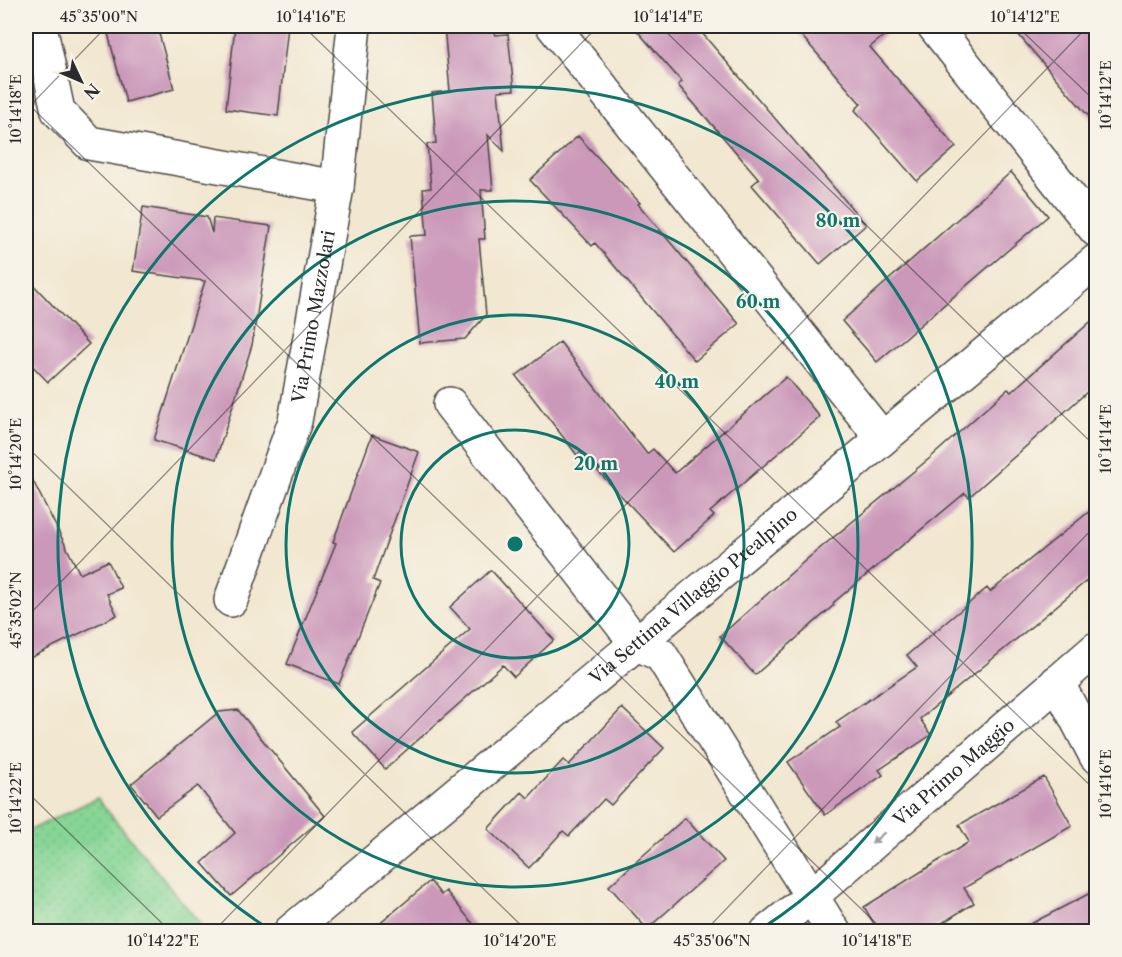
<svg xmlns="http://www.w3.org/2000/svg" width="1122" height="957" viewBox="0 0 1122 957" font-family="'Libre Caslon Text',serif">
  <defs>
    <pattern id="park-dots" width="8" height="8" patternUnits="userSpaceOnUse" patternTransform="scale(1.5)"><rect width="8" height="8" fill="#87d696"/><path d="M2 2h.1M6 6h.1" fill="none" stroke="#75b881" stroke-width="1.8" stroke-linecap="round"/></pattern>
  </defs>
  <rect width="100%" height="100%" fill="#f7f3e8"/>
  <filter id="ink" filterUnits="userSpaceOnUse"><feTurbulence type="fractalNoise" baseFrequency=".0167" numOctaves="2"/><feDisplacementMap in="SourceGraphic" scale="12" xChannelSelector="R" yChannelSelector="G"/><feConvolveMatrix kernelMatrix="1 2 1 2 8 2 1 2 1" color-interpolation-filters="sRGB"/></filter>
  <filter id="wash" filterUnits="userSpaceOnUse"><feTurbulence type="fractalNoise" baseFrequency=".008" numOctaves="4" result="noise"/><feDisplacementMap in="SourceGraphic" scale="24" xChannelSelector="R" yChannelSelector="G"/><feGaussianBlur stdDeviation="1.35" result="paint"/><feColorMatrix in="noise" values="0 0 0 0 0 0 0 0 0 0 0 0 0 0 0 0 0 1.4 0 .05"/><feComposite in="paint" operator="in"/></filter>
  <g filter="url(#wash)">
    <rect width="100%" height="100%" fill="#f2e7d0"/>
    <path fill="url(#park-dots)" stroke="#598060" stroke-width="1.5" d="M 97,798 L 206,931 L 26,931 L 26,832 Z"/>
    <g id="blocks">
      <path fill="#cb98ba" d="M 106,26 L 157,26 L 174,89 L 126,102 Z
        M 235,26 L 288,26 L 278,116 L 226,109 Z
        M 444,26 L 496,26 L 495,35 L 508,34 L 514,90 L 498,91 L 504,151 L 488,135 L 493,190 L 481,190 L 485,239 L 479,239 L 486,315 L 465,339 L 420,343 L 410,236 L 427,235 L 423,189 L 431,188 L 427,144 L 436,143 L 432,93 L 450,91 Z
        M 633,26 L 696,26 L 866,225 L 820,264 L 752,185 L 759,179 L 678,85 L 682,82 Z
        M 793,26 L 896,26 L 870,47 L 956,147 L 917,181 L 855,110 L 861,104 Z
        M 1011,26 L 1084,26 L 1096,40 L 1096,125 Z
        M 578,136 L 640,203 L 638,204 L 739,324 L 695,361 L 595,243 L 592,246 L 530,180 Z
        M 1011,172 L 1048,216 L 877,362 L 842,321 Z
        M 143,207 L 207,217 L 212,233 L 213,218 L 271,226 L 252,345 L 216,459 L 154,440 L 205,281 L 133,271 Z
        M 26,277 L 89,344 L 48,382 L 26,359 Z
        M 1096,317 L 1096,384 L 969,497 L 965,493 L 833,603 L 834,605 L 755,675 L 720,636 L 807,559 L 930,458 L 1008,389 L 1011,392 Z
        M 560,342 L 647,454 L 653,449 L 675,473 L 786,377 L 820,417 L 710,512 L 714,516 L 674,552 L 580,452 L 577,455 L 516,376 Z
        M 372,435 L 419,452 L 373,580 L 380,583 L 339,684 L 287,664 L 336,543 L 333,542 Z
        M 26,467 L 80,574 L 108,561 L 121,588 L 107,594 L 117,615 L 26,660 Z
        M 1096,506 L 1096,573 L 920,719 L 931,735 L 879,770 L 883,775 L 825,815 L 788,762 L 840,727 L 836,722 L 917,667 L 907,655 L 987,588 L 990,592 Z
        M 491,570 L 554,640 L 514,677 L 503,665 L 385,769 L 352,732 L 470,629 L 450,607 Z
        M 622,708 L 664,748 L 611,805 L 604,799 L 569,836 L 563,831 L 529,868 L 488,829 L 522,792 L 528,798 L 563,760 L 569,765 Z
        M 238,710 L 325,816 L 231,896 L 202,863 L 235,833 L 198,786 L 157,816 L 131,784 L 219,712 Z
        M 1044,777 L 1072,826 L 964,888 L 974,903 L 928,932 L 879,932 L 864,907 L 969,842 L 959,825 Z
        M 685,818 L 724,861 L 647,929 L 609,886 Z
        M 430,881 L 441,895 L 446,891 L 480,932 L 370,932 Z
        M 1096,890 L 1096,932 L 1015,932 Z"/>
    </g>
  </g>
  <g filter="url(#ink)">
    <use href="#blocks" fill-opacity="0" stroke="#494744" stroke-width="1.5"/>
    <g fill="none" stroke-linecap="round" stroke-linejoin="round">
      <defs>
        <g id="street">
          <path d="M 40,26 L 58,111 L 89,143 L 337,187"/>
          <path d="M 553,26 L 882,438"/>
          <path d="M 934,26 L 1096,230"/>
          <path d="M 450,404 L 636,643 L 661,655 L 834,932"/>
          <path id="s1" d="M 231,600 L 295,421 L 337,187 L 354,26"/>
          <path d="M 1057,682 L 1096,756"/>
          <path id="s2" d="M 290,932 L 1096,261"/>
          <path id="s3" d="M 767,932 L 813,895 L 1096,649"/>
        </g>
      </defs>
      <use href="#street" stroke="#494744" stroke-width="36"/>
      <use href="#street" stroke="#fff" stroke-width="33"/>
    </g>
    <defs><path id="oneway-solid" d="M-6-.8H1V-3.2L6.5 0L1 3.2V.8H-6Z" transform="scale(1.5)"/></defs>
    <use fill="#a0a0a0" href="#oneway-solid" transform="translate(878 838) rotate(139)"/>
  </g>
  <path fill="none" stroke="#2b2b2b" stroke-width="1.5" stroke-opacity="0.45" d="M 303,26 L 1096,791M 660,26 L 1096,447M 1017,26 L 1096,102M 26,102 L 885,932M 26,110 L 107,26M 26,446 L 528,932M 26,618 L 598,26M 26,791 L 171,932M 213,932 L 1088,26M 704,932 L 1096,525"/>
  <g fill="none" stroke="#0f766e" stroke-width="3">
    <circle cx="515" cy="544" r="114"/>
    <circle cx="515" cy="544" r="229"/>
    <circle cx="515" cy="544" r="343"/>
    <path d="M269 929A457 457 0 1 1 761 929"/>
  </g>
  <g text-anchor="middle" stroke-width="4.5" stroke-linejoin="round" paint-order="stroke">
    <g font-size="18" fill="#2b2b2b" stroke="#f7f3e8">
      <text dy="6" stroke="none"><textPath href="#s1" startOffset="296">Via Primo Mazzolari</textPath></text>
      <text dy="6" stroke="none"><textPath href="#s2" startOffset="525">Via Settima Villaggio Prealpino</textPath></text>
      <text dy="6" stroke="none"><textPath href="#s3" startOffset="246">Via Primo Maggio</textPath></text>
    </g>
  </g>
  <circle cx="515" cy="544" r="9" fill="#0f766e" stroke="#f7f3e8" stroke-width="3"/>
  <g font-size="18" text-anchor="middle" font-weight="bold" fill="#0f766e" stroke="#f7f3e8" stroke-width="4.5" stroke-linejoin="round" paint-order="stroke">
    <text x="838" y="227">80 m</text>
    <text x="758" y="308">60 m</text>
    <text x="677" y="388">40 m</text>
    <text x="596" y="470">20 m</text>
  </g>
  <rect width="1122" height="957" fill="none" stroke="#f7f3e8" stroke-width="66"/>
  <g transform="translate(81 81) rotate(134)" stroke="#f7f3e8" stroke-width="4.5" paint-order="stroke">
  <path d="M0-4.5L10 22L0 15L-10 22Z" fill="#2b2b2b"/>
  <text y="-9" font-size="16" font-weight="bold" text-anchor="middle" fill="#2b2b2b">N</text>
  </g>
  <rect x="33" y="33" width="1056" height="891" fill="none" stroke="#2b2b2b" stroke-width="2"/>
  <g font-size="15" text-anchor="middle" fill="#2b2b2b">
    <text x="99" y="22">45°35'00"N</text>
    <text x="311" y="22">10°14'16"E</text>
    <text x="668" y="22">10°14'14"E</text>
    <text x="1025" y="22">10°14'12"E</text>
    <text transform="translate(1106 95) rotate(-90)" y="5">10°14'12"E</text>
    <text transform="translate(16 109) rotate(-90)" y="5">10°14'18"E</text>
    <text transform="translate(1106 439) rotate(-90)" y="5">10°14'14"E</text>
    <text transform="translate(16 454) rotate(-90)" y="5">10°14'20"E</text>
    <text transform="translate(16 610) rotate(-90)" y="5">45°35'02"N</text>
    <text transform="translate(1106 784) rotate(-90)" y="5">10°14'16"E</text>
    <text transform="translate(16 798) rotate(-90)" y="5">10°14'22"E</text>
    <text x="163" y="946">10°14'22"E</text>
    <text x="520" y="946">10°14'20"E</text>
    <text x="712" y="946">45°35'06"N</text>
    <text x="877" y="946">10°14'18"E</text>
  </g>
</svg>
